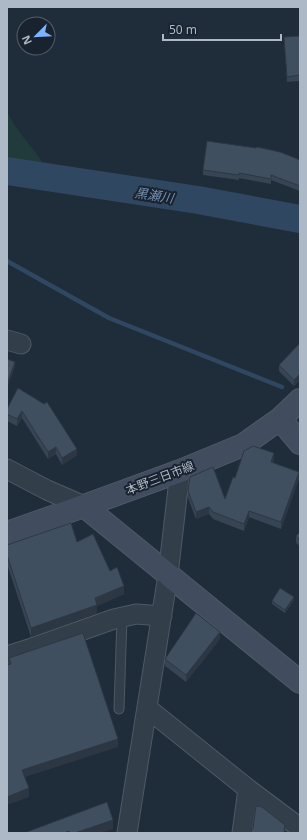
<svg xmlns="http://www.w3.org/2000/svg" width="307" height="840" viewBox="0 0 307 840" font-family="'Noto Sans','Noto Sans JP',sans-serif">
  <rect width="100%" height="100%" fill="#1f2c3a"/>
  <path fill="#213a3b" d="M 7,111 L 15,126 L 42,161 L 37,188 L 7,183 Z"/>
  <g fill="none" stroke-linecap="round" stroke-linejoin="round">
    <path stroke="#304761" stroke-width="4.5" d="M 7,261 L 109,318 L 282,387"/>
    <path stroke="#304761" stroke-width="28" d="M 7,171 L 198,200 L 300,219"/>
    <defs>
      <path id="lane" d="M 119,709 L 122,617"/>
      <path id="street" d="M 7,340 L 21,344
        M 7,469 L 47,490 L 84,506
        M 7,656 L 32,648 L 114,619 L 136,614 L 162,616
        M 147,708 L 248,789 L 300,828
        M 127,833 L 168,575 L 180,471
        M 242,833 L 248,789"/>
      <path id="secondary" d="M 280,419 L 300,443
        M 84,506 L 300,682
        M 7,533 L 84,506 L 180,471 L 243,445 L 280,419 L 300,400"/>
    </defs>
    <use href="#lane" stroke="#4e5965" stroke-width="11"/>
    <use href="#street" stroke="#4e5965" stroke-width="21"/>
    <use href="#secondary" stroke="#4e5965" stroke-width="24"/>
    <use href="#lane" stroke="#333e4b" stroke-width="9"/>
    <use href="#street" stroke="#333e4b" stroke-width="19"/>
    <use href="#secondary" stroke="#414d5e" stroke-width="22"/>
  </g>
  <path fill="#374453" d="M 300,36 L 300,81 L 287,82 L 284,37 Z
    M 300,160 L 300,191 L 271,180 L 271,184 L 239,178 L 239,180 L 203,175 L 203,170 Z
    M 300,344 L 300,380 L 294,386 L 279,371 L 279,365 Z
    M 18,388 L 77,455 L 62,465 L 56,454 L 48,459 L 22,418 L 17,426 L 7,421 L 7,409 Z
    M 274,460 L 273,463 L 299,479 L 281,529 L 249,517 L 244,531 L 213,519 L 209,514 L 196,519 L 188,498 L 188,491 L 225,499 L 235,478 Z
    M 300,532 L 300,546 L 296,543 L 296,536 Z
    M 77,542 L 110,571 L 124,594 L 97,606 L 97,613 L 31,637 L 7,564 L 7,545 Z
    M 294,600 L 285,613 L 272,604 L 272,601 Z
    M 220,639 L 186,682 L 165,666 L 165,659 Z"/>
  <path fill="#2d3743" d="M 15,362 L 15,367 L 7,389 L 7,384 Z
    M 300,374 L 300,380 L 294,386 L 294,380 Z
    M 22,411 L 22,418 L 17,426 L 17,419 Z
    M 56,447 L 56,454 L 48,459 L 48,452 Z
    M 77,449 L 77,455 L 62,465 L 62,458 Z
    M 274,453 L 274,460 L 271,469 L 271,462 Z
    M 299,472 L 299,479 L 281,529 L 281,522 Z
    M 209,507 L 209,514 L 196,519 L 196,512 Z
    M 249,511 L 249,517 L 244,531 L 244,524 Z
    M 124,586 L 124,594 L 97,606 L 97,613 L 31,637 L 31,628 Z
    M 294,597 L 294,600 L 285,613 L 285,610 Z
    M 220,632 L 220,639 L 186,682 L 186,675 Z
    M 118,739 L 118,747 L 22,778 L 22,770 Z
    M 29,788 L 29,797 L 7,805 L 7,797 Z
    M 113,820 L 113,829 L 100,833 L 75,833 Z"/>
  <path fill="#404f60" stroke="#2d3743" d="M 300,36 L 300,75 L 287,77 L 284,37 Z
    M 207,141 L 256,148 L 257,147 L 280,152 L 300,160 L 300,186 L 271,175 L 271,179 L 239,173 L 239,175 L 203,170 Z
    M 300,343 L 300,374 L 294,380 L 279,365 Z
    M 7,359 L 15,362 L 7,384 Z
    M 18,388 L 44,404 L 47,402 L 77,449 L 62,458 L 56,447 L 48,452 L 22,411 L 17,419 L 7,414 L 7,409 Z
    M 253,446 L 274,453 L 271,462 L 299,472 L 281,522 L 249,511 L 244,524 L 213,512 L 209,507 L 196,512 L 188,491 L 190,477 L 213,467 L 225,499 L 233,477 L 235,478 L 244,451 Z
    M 71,523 L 77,542 L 93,534 L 110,571 L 117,567 L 124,586 L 95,598 L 97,605 L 31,628 L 7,555 L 7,545 Z
    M 300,532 L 300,540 L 296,536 Z
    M 280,588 L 294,597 L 285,610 L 272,601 Z
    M 196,613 L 220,632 L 186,675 L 165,659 Z
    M 83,633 L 118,739 L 22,770 L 29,788 L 7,797 L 7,665 L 11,664 L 9,658 Z
    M 107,802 L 113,820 L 75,833 L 70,833 L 69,831 L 64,833 L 24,833 Z
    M 256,806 L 262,807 L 285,825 L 284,833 L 250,833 L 253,828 Z"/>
  <g text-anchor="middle" stroke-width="4" stroke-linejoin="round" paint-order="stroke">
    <g font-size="12" fill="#aeb9c7" stroke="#19232f">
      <text transform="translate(160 478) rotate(-21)" y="4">本野三日市線</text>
    </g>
    <g font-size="13" font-style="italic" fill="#7491b2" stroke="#19232f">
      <text transform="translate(154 195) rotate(9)" y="5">黒瀬川</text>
    </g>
  </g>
  <rect width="307" height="840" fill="none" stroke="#aeb9c7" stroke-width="16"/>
  <g transform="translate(36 36) rotate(246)"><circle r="19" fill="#19232f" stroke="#555f6c"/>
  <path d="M0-3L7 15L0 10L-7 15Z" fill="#7bb5ff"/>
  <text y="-6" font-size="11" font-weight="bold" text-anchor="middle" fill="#aeb9c7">N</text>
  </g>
  <path d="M163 34v6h118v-6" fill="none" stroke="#aeb9c7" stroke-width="2"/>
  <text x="169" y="34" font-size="12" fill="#aeb9c7" stroke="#19232f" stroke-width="3" paint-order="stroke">50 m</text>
</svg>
